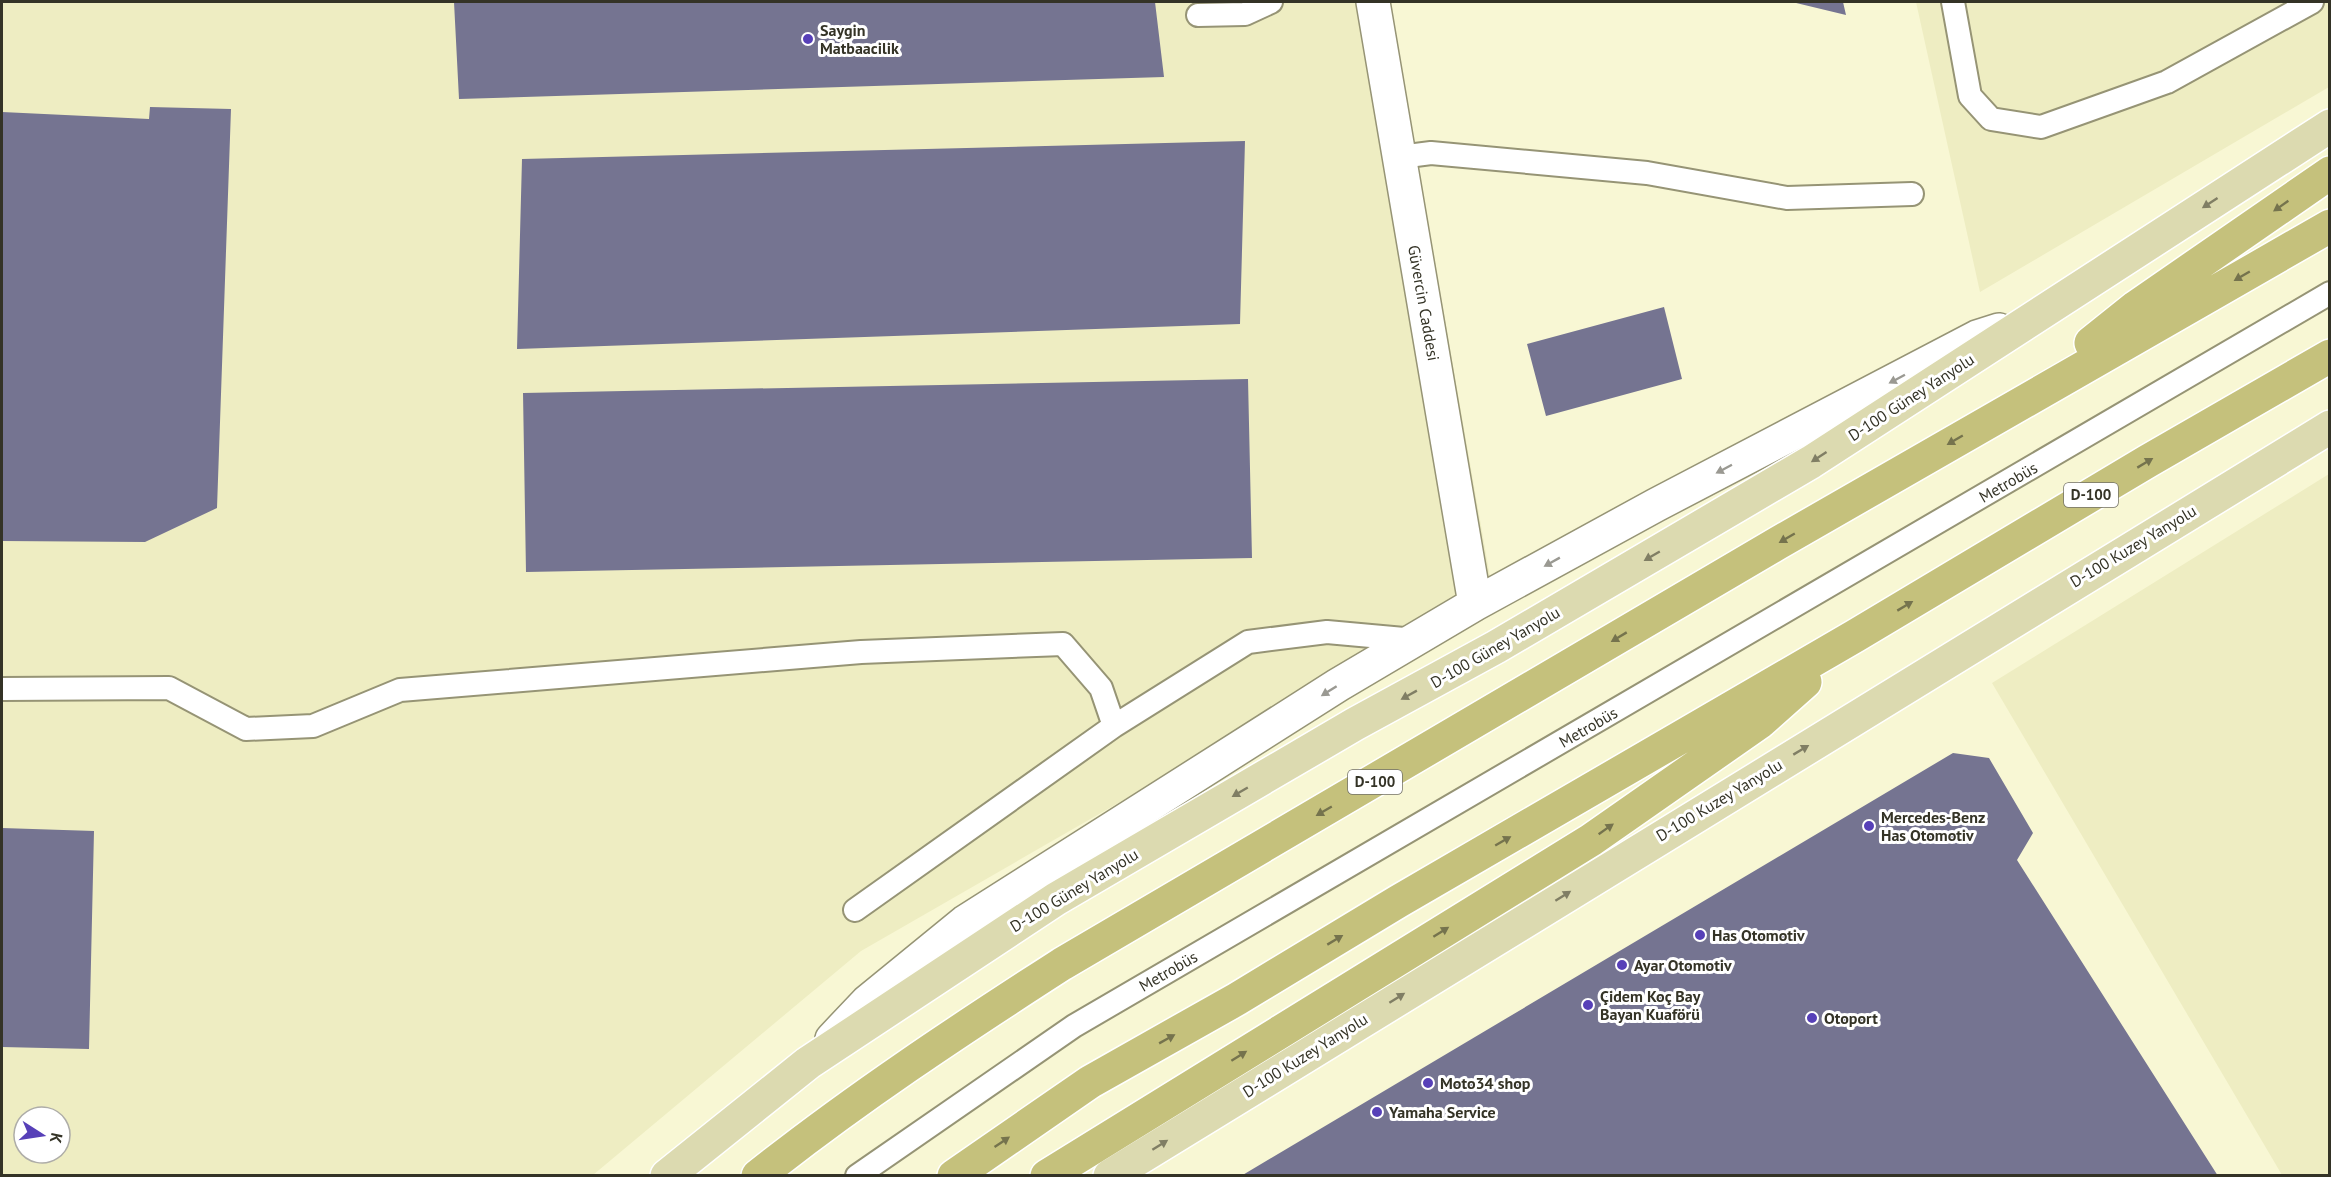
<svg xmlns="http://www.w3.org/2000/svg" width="2331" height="1177" viewBox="0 0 2331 1177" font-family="'PT Sans',sans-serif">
  <rect width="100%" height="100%" fill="#f8f7d4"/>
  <path fill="#eeedc2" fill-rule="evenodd" d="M 2,2 L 1389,2 L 1492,588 L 861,951 L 593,1175 L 2,1176 ZM 24,1117 L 60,1117 L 60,1153 L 24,1153 Z
    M 1916,2 L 2329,2 L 2329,87 L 1980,292 Z
    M 2329,474 L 2329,1175 L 2282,1175 L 1992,683 Z"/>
  <path fill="#757491" d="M 454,2 L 1155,2 L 1164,77 L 459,99 Z
    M 1792,2 L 1843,2 L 1846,15 Z
    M 150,107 L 231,109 L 217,508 L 145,542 L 2,541 L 2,112 L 149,119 Z
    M 1245,141 L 1240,324 L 517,349 L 522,159 Z
    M 1664,307 L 1682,379 L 1546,416 L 1527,344 Z
    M 1248,379 L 1252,558 L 526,572 L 523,393 Z
    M 1953,753 L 1989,758 L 2033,833 L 2017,860 L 2218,1176 L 1241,1176 Z
    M 2,828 L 94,831 L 89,1049 L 2,1047 Z"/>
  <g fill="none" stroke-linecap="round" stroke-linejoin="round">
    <defs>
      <path id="lane" d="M 1953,2 L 1970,96 L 1991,119 L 2041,127 L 2167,82 L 2312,2
        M 1198,15 L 1245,14 L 1271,2
        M 1400,157 L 1431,153 L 1647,173 L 1787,198 L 1912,194
        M 2,689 L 169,688 L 246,729 L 313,726 L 400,690 L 861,652 L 1063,644 L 1101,688 L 1114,726
        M 855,910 L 1114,726 L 1248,642 L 1327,632 L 1415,640
        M 857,1176 L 1074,1026 L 2330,293"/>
      <path id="street" d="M 1373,2 L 1475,604
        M 832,1039 L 867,1002 L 965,922 L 1338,685 L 1475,604 L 1656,505 L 1977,337 L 1999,330"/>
      <path id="primary" d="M 667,1176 L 808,1063 L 1056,899 L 1355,724 L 1496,647 L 1811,462 L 2330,126
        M 1110,1176 L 2330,427"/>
      <path id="highway" d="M 2091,343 L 2136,307 L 2330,173
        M 758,1176 C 855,1099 958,1031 1062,964 L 1778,543 L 2330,226
        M 954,1176 L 1090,1082 L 1237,999 L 1399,901 L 1855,636 L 2148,461 L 2330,356
        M 1047,1176 L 1591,840 L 1760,722 L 1805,682"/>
    </defs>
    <use href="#lane" stroke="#969475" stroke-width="26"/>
    <use href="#street" stroke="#969475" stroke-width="36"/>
    <use href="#primary" stroke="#fff" stroke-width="36"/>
    <use href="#highway" stroke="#fff" stroke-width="36"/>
    <use href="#lane" stroke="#fff" stroke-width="22"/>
    <use href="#street" stroke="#fff" stroke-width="33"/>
    <use href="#primary" stroke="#dcdab0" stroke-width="33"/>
    <use href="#highway" stroke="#c5c17c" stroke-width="33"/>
  </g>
  <defs><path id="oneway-solid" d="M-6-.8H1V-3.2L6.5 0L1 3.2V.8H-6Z" transform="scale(1.5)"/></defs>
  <g fill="#807e64">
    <use href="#oneway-solid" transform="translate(2210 203) rotate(147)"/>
    <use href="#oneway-solid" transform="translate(1819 457) rotate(147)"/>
    <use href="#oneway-solid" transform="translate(1652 556) rotate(150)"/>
    <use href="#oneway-solid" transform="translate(1409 695) rotate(151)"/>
    <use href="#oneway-solid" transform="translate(1801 750) rotate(-31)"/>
    <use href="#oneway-solid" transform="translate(1240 792) rotate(150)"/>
    <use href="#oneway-solid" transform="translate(1563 896) rotate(-32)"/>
    <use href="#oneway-solid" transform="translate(1397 998) rotate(-32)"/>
    <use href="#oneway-solid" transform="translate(1160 1145) rotate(-32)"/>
  </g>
  <g fill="#75734d">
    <use href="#oneway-solid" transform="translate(2281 206) rotate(145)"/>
    <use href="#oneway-solid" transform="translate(2242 276) rotate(150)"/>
    <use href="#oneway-solid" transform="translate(1955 440) rotate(150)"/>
    <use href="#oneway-solid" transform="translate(2145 463) rotate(-31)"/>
    <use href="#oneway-solid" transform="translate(1787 538) rotate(150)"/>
    <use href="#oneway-solid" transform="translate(1905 606) rotate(-31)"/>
    <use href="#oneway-solid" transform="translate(1619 637) rotate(149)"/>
    <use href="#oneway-solid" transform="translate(1324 811) rotate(150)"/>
    <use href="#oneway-solid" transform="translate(1606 829) rotate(-35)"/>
    <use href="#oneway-solid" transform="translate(1503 841) rotate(-30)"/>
    <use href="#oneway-solid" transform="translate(1441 932) rotate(-32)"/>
    <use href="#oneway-solid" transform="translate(1335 940) rotate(-31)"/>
    <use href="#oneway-solid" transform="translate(1167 1039) rotate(-29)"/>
    <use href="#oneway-solid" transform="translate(1239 1056) rotate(-32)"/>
    <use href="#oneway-solid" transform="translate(1002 1142) rotate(-34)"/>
  </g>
  <g fill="#9a9992">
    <use href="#oneway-solid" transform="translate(1897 379) rotate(152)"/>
    <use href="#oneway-solid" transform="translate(1724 469) rotate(152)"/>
    <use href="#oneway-solid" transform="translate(1552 562) rotate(151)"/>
    <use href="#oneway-solid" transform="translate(1329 691) rotate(148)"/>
  </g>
  <g fill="#5740b8" stroke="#fff" stroke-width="2">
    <circle cx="808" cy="39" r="6"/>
    <circle cx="1869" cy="826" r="6"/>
    <circle cx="1700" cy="935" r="6"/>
    <circle cx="1622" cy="965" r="6"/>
    <circle cx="1588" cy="1005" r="6"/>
    <circle cx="1812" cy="1018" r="6"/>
    <circle cx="1428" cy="1083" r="6"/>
    <circle cx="1377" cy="1112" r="6"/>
  </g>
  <g text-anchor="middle" stroke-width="6" stroke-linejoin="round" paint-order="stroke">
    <g fill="#fff" stroke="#717067" stroke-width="1.5">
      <rect x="2064" y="483" width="54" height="24" rx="4.5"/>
      <rect x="1348" y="770" width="54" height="24" rx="4.5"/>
    </g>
    <g font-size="15" font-weight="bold" fill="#343326">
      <text x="2091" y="500">D-100</text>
      <text x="1375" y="787">D-100</text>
    </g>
    <g font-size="16" font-weight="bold" fill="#343326" stroke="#fff" text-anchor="start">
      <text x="820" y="36">Saygin<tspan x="820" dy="18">Matbaacilik</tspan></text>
      <text x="1881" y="823">Mercedes-Benz<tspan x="1881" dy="18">Has Otomotiv</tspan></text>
      <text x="1712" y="941">Has Otomotiv</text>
      <text x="1634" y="971">Ayar Otomotiv</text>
      <text x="1600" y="1002">Çidem Koç Bay<tspan x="1600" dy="18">Bayan Kuaförü</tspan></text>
      <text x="1824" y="1024">Otoport</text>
      <text x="1440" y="1089">Moto34 shop</text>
      <text x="1389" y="1118">Yamaha Service</text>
    </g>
    <g font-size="16" fill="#343326" stroke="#fff">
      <text transform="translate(1424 303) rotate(80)" y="6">Güvercin Caddesi</text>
      <text transform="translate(1911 397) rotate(-33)" y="6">D-100 Güney Yanyolu</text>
      <text transform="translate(2008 482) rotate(-30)" y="6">Metrobüs</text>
      <text transform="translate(2133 546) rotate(-31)" y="6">D-100 Kuzey Yanyolu</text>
      <text transform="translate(1495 647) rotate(-30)" y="6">D-100 Güney Yanyolu</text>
      <text transform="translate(1588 727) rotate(-30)" y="6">Metrobüs</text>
      <text transform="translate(1719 800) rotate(-31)" y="6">D-100 Kuzey Yanyolu</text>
      <text transform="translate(1074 890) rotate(-31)" y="6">D-100 Güney Yanyolu</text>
      <text transform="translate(1168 971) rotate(-30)" y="6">Metrobüs</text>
      <text transform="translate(1305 1055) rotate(-32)" y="6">D-100 Kuzey Yanyolu</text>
    </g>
  </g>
  <rect width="2331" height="1177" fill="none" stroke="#343326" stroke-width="6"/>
  <g transform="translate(42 1135) rotate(102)"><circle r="28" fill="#ffffff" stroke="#aeada8" stroke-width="1.5"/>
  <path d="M0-4.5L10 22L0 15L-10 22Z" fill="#5740b8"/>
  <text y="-9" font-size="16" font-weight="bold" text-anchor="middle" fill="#343326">K</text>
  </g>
</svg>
